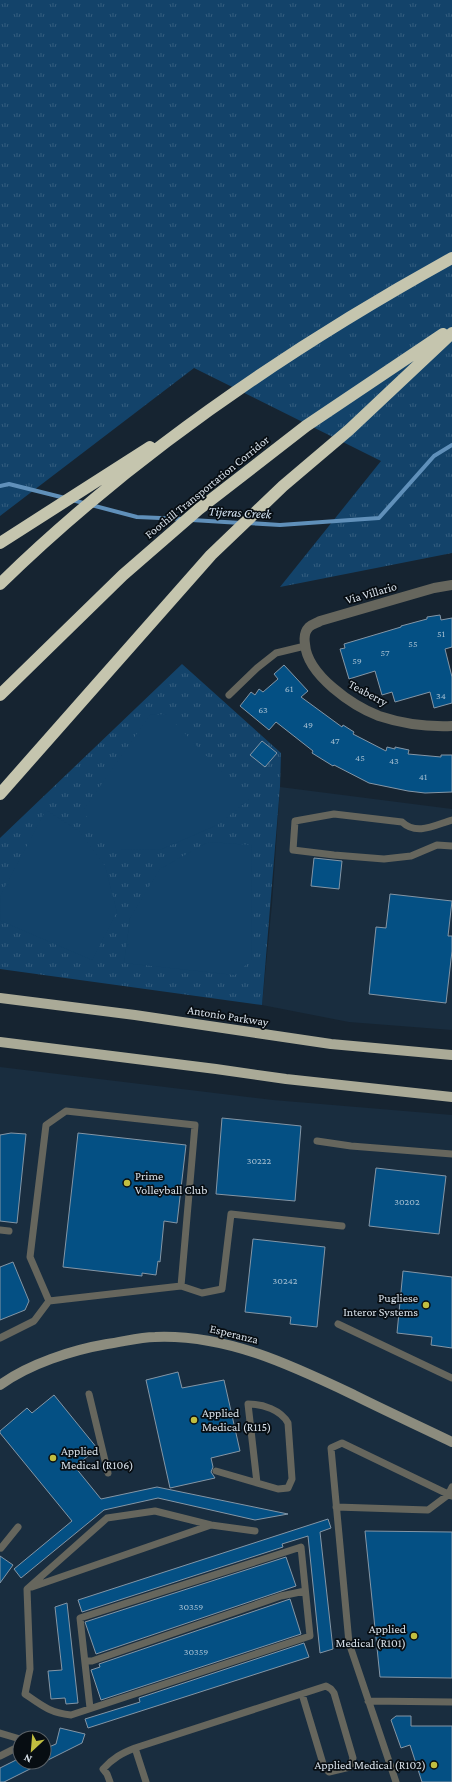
<svg xmlns="http://www.w3.org/2000/svg" width="452" height="1782" viewBox="0 0 452 1782" font-family="'Crimson Pro',serif">
  <defs>
    <pattern id="grass-tufts" width="24" height="20" patternUnits="userSpaceOnUse"><rect width="24" height="20" fill="#13436a"/><path d="M3 7l-1-3M5 7V3M7 7l1-3M15 17l-1-3M17 17v-4M19 17l1-3" fill="none" stroke="#355e7f"/></pattern>
  </defs>
  <rect width="100%" height="100%" fill="#162431"/>
  <path fill="#192d3f" fill-rule="evenodd" d="M 280,787 L 452,809 L 452,1030 L 349,1022 L 262,1005 L 272,904 Z
    M 0,1067 L 273,1100 L 452,1115 L 452,1782 L 0,1782 ZM 20,1738 L 44,1738 L 44,1762 L 20,1762 Z"/>
  <path fill="url(#grass-tufts)" d="M 0,0 L 452,0 L 452,553 L 280,587 L 381,461 L 194,368 L 0,516 Z
    M 182,664 L 281,753 L 280,787 L 262,1005 L 0,969 L 0,838 Z"/>
  <path fill="#13436a" d="M 166,714 L 249,800 L 217,825 L 160,850 L 120,849 L 82,812 L 150,715 Z
    M 46,810 L 79,831 L 105,866 L 117,912 L 92,960 L 1,921 L 0,896 Z
    M 208,842 L 252,845 L 251,960 L 235,975 L 124,963 L 130,918 L 160,869 Z"/>
  <g fill="none" stroke-linecap="round" stroke-linejoin="round">
    <path stroke="#6090ba" stroke-width="4" d="M 0,486 L 9,484 L 65,498
      M 72,500 L 137,517 L 183,519
      M 192,520 L 241,523
      M 248,523 L 280,525 L 379,518 L 434,456 L 452,445"/>
  </g>
  <path fill="#045084" stroke="#8496a6" d="M 440,615 L 441,620 L 452,618 L 452,647 L 445,649 L 452,677 L 452,703 L 434,708 L 430,692 L 395,702 L 392,692 L 382,695 L 375,671 L 349,679 L 340,649 L 345,648 L 344,644 L 401,627 L 401,626 L 427,619 L 427,617 Z
    M 284,665 L 308,691 L 301,697 L 342,727 L 343,725 L 354,732 L 353,734 L 386,751 L 387,747 L 395,749 L 395,747 L 409,750 L 408,754 L 441,757 L 441,755 L 452,755 L 452,792 L 425,793 L 408,791 L 369,783 L 334,765 L 333,766 L 312,753 L 313,751 L 276,722 L 269,730 L 240,706 L 251,692 L 255,695 L 259,689 L 263,692 L 278,679 L 274,674 Z
    M 262,741 L 277,753 L 265,767 L 250,755 Z
    M 314,858 L 342,861 L 339,889 L 311,886 Z
    M 390,894 L 452,901 L 448,936 L 452,936 L 452,951 L 446,1003 L 369,994 L 376,927 L 386,928 Z
    M 222,1118 L 301,1126 L 295,1201 L 216,1194 Z
    M 11,1133 L 26,1134 L 17,1223 L 0,1221 L 0,1135 Z
    M 78,1133 L 186,1145 L 177,1223 L 164,1221 L 160,1262 L 158,1261 L 156,1275 L 142,1273 L 142,1276 L 63,1267 Z
    M 376,1168 L 446,1176 L 439,1234 L 369,1226 Z
    M 253,1239 L 325,1247 L 317,1327 L 290,1324 L 291,1317 L 245,1312 Z
    M 13,1262 L 29,1301 L 25,1310 L 0,1320 L 0,1267 Z
    M 403,1271 L 452,1277 L 452,1348 L 431,1345 L 432,1337 L 397,1333 Z
    M 178,1372 L 182,1388 L 224,1380 L 240,1451 L 211,1458 L 213,1467 L 211,1472 L 215,1478 L 170,1488 L 146,1380 Z
    M 54,1395 L 97,1448 L 75,1467 L 101,1499 L 157,1487 L 288,1514 L 255,1520 L 158,1498 L 104,1510 L 21,1578 L 14,1569 L 72,1521 L 0,1433 L 0,1431 L 27,1408 L 32,1413 Z
    M 328,1519 L 331,1528 L 320,1532 L 333,1649 L 320,1653 L 308,1536 L 282,1544 L 283,1547 L 82,1612 L 78,1600 Z
    M 365,1531 L 452,1532 L 452,1678 L 380,1677 Z
    M 0,1556 L 13,1565 L 0,1583 Z
    M 286,1557 L 296,1586 L 96,1654 L 85,1622 Z
    M 290,1599 L 301,1634 L 101,1700 L 91,1670 L 100,1667 L 99,1664 Z
    M 67,1603 L 78,1703 L 66,1704 L 65,1698 L 51,1699 L 48,1671 L 62,1670 L 55,1607 Z
    M 304,1643 L 309,1657 L 88,1728 L 85,1719 L 140,1702 L 139,1698 Z
    M 396,1716 L 411,1716 L 411,1726 L 452,1726 L 452,1782 L 422,1782 L 410,1745 L 401,1748 L 391,1720 Z
    M 60,1728 L 85,1734 L 82,1743 L 4,1782 L 0,1782 L 0,1768 L 20,1758 L 20,1762 L 44,1762 L 44,1749 L 56,1744 Z"/>
  <g fill="none" stroke-linecap="round" stroke-linejoin="round">
    <path stroke="#66665d" stroke-width="7" d="M 229,695 L 257,668 L 276,653 L 305,646
      M 452,820 C 435,825 417,836 402,822 L 334,814 L 295,821 L 293,850 L 334,855 L 384,859 L 411,856 L 437,845 L 452,846
      M 317,1141 L 351,1146 L 452,1154
      M 0,1230 L 9,1231
      M 49,1301 L 30,1257 L 46,1125 L 66,1111 L 195,1125 L 181,1286
      M 338,1324 L 452,1378
      M 0,1338 L 34,1321 L 49,1301 L 181,1286 L 202,1293 L 222,1289 L 231,1214 L 342,1226
      M 89,1394 L 108,1473
      M 216,1471 L 278,1489 L 288,1488 L 292,1479 L 288,1423 C 281,1410 263,1404 248,1404 L 257,1483
      M 336,1507 L 428,1510 L 448,1495 L 452,1487
      M 1,1548 L 18,1527
      M 32,1587 L 211,1525
      M 85,1661 L 92,1661 L 281,1596 L 305,1591
      M 368,1701 L 452,1702
      M 90,1708 L 80,1618 L 301,1547 L 310,1636 L 71,1715 C 50,1713 41,1705 25,1694 L 30,1669 L 27,1589 L 107,1518 L 155,1511 L 211,1525 L 255,1531
      M 0,1733 L 20,1739
      M 0,1756 L 20,1746
      M 110,1782 L 107,1774 L 103,1769 C 113,1758 122,1753 135,1748
      M 146,1782 L 135,1748 L 326,1686 L 331,1689 L 334,1693 L 353,1758 L 350,1767 L 329,1772 L 324,1767 L 302,1694
      M 396,1782 L 349,1643 L 331,1448 L 342,1443 L 452,1496"/>
    <path stroke="#66665d" stroke-width="10" d="M 452,585 L 434,588 L 320,621 C 317,623 312,624 309,627 C 305,631 304,638 305,644 C 307,675 353,706 379,716 C 403,724 427,727 452,726"/>
    <path stroke="#8c8c7e" stroke-width="10" d="M 0,1385 C 29,1364 72,1350 107,1344 C 123,1342 139,1337 155,1337 C 226,1334 291,1365 354,1395 C 386,1411 419,1426 452,1442"/>
    <path stroke="#aaaa97" stroke-width="10" d="M 0,998 L 135,1015 L 331,1044 L 452,1055
      M 0,1042 L 216,1069 L 286,1079 L 452,1097"/>
    <path stroke="#c5c5ae" stroke-width="12" d="M 0,543 L 150,447
      M 0,584 C 132,455 291,347 452,258
      M 0,695 L 123,575 L 199,509 L 306,426 L 443,334
      M 0,794 L 211,555 L 283,486 L 349,430 L 452,333"/>
  </g>
  <g fill="#c1be40" stroke="#070d12" stroke-width="1.5">
    <circle cx="127" cy="1183" r="4"/>
    <circle cx="426" cy="1305" r="4"/>
    <circle cx="194" cy="1420" r="4"/>
    <circle cx="53" cy="1458" r="4"/>
    <circle cx="414" cy="1636" r="4"/>
    <circle cx="434" cy="1765" r="4"/>
  </g>
  <g text-anchor="middle" stroke-width="3.5" stroke-linejoin="round" paint-order="stroke">
    <g font-size="10" fill="#a3bdd0">
      <text x="441" y="637">51</text>
      <text x="413" y="647">55</text>
      <text x="385" y="656">57</text>
      <text x="357" y="664">59</text>
      <text x="289" y="692">61</text>
      <text x="441" y="699">34</text>
      <text x="263" y="713">63</text>
      <text x="308" y="728">49</text>
      <text x="335" y="744">47</text>
      <text x="360" y="761">45</text>
      <text x="394" y="764">43</text>
      <text x="423" y="780">41</text>
      <text x="259" y="1164">30222</text>
      <text x="407" y="1205">30202</text>
      <text x="285" y="1284">30242</text>
      <text x="191" y="1610">30359</text>
      <text x="196" y="1655">30359</text>
    </g>
    <g font-size="12" fill="#d8e1ea" stroke="#070d12">
      <text transform="translate(207 487) rotate(-39)" y="4">Foothill Transportation Corridor</text>
      <text transform="translate(371 593) rotate(-16)" y="4">Via Villario</text>
      <text transform="translate(368 693) rotate(28)" y="4">Teaberry</text>
      <text transform="translate(228 1016) rotate(9)" y="4">Antonio Parkway</text>
      <text transform="translate(234 1334) rotate(14)" y="4">Esperanza</text>
    </g>
    <g font-size="12" fill="#d8e1ea" stroke="#070d12" text-anchor="start">
      <text x="135" y="1180">Prime<tspan x="135" dy="14">Volleyball Club</tspan></text>
      <text x="418" y="1302" text-anchor="end">Pugliese<tspan x="418" dy="14">Interor Systems</tspan></text>
      <text x="202" y="1417">Applied<tspan x="202" dy="14">Medical (R115)</tspan></text>
      <text x="61" y="1455">Applied<tspan x="61" dy="14">Medical (R106)</tspan></text>
      <text x="406" y="1633" text-anchor="end">Applied<tspan x="406" dy="14">Medical (R101)</tspan></text>
      <text x="426" y="1769" text-anchor="end">Applied Medical (R102)</text>
    </g>
    <g font-size="13" font-style="italic" fill="#d6e6f6" stroke="#070d12">
      <text transform="translate(240 512) rotate(3)" y="5">Tijeras Creek</text>
    </g>
  </g>
  <g transform="translate(32 1750) rotate(206)"><circle r="19" fill="#070d12" stroke="#5b6268"/>
  <path d="M0-3L7 15L0 10L-7 15Z" fill="#c1be40"/>
  <text y="-6" font-size="11" font-weight="bold" text-anchor="middle" fill="#d8e1ea">N</text>
  </g>
</svg>
